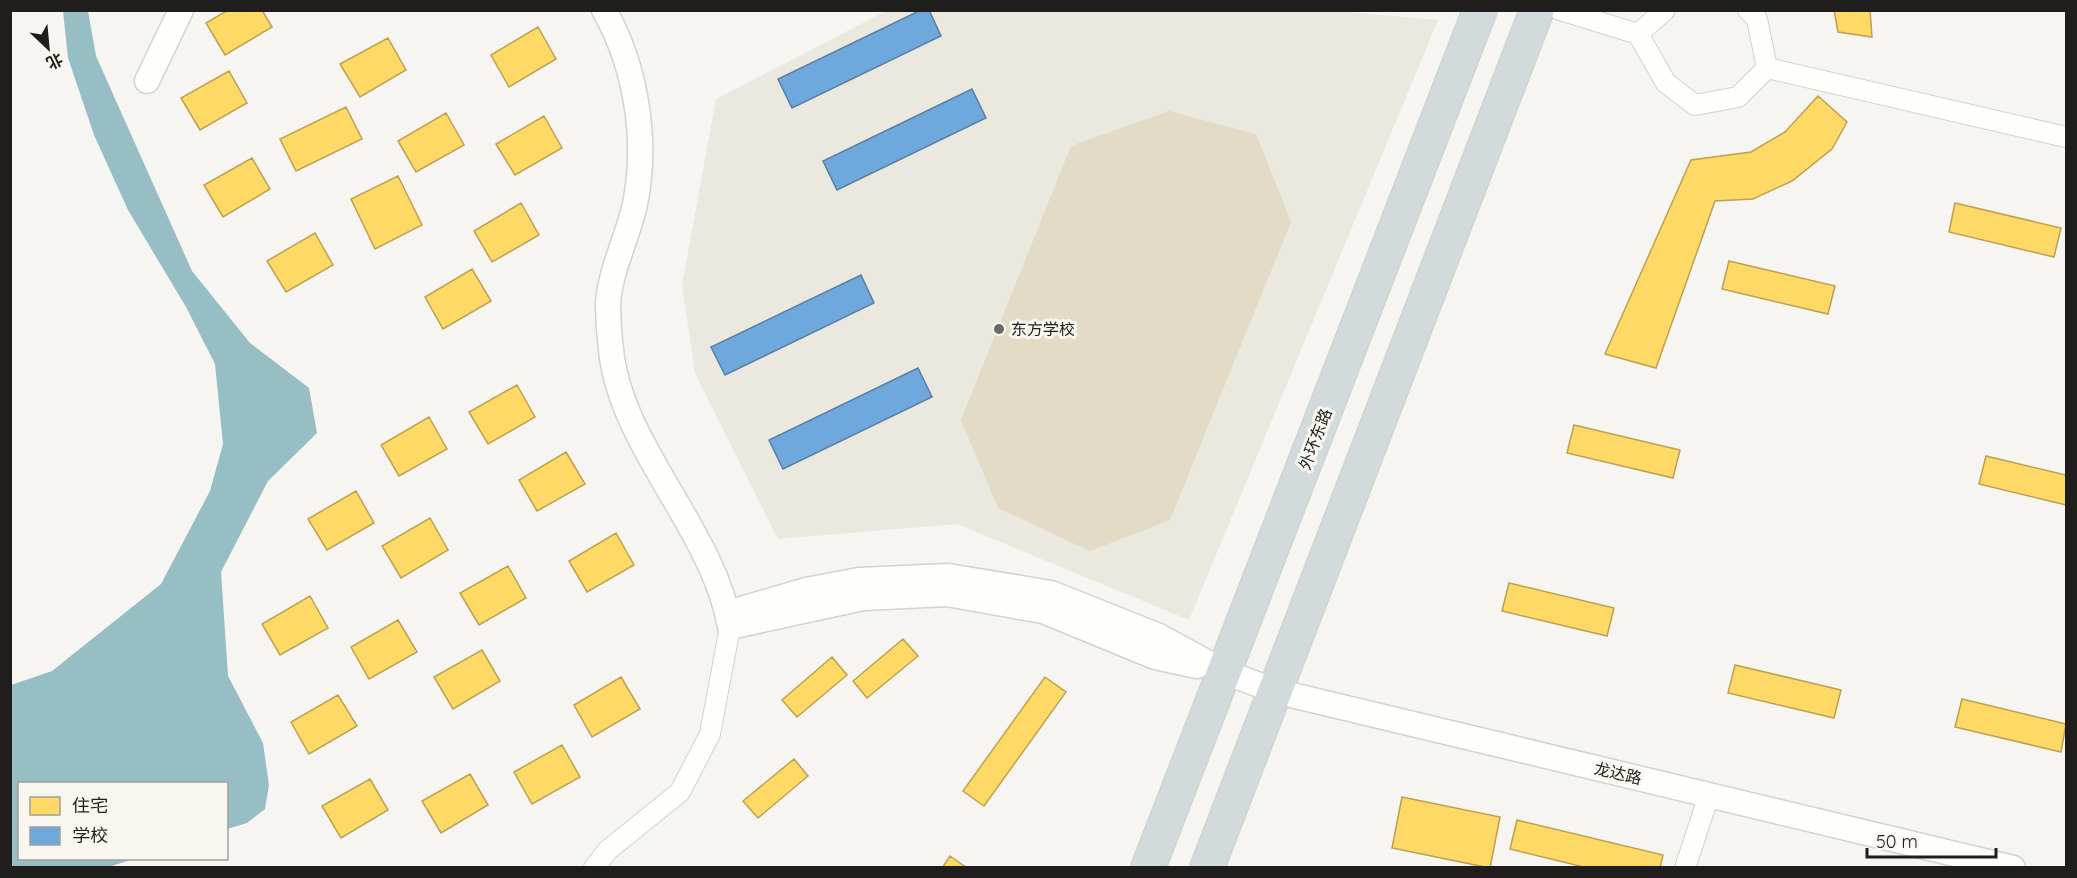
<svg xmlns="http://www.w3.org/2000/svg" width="2077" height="878" viewBox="0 0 2077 878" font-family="Quicksand,'Noto Sans SC',sans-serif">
  <rect width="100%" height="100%" fill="#f6f5f1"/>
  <path fill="#ebe8df" d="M 1328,10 L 1438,20 L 1189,620 L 957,524 L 778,539 L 695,373 L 682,285 L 716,99 L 886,11 Z"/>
  <path fill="#e3dbc6" d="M 1169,111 L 1256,134 L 1291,222 L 1170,520 L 1090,551 L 998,508 L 961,420 L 1071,146 Z"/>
  <path fill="#97bec5" d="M 63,11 L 88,11 L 96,56 L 192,271 L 250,343 L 309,388 L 317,433 L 268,481 L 221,572 L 228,676 L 263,743 L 269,785 L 265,809 L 247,823 L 227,829 L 226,784 L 20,784 L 20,858 L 133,859 L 109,867 L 11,867 L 11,685 L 52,671 L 161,584 L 210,491 L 223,444 L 215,364 L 186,307 L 128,210 L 94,135 L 68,58 Z"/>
  <path fill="#ffd966" stroke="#bca150" stroke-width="1.5" d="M 228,10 L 262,10 L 272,27 L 225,55 L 206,23 Z
    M 1834,10 L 1870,10 L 1872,37 L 1838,32 Z
    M 538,27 L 556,59 L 509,87 L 491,55 Z
    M 388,38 L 406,70 L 360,97 L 340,64 Z
    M 229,71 L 247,103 L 200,130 L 181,98 Z
    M 1818,96 L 1847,122 L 1832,149 L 1792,181 L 1753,199 L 1715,201 L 1656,368 L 1605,354 L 1691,160 L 1751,152 L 1785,132 Z
    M 346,107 L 362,139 L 296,171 L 280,139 Z
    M 446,113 L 464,145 L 416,172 L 398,141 Z
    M 544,116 L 562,148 L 515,175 L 496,144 Z
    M 252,158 L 270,189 L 223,217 L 204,185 Z
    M 398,176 L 422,225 L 375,249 L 351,199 Z
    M 521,203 L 539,235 L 492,262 L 474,231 Z
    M 1955,203 L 2061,228 L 2054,257 L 1949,232 Z
    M 315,233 L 333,265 L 286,292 L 267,261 Z
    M 1729,261 L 1835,286 L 1828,314 L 1722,289 Z
    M 472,269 L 491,301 L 443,329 L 425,297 Z
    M 517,385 L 535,417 L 488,444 L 469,412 Z
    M 429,417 L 447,449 L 399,476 L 381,445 Z
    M 1574,425 L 1680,450 L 1673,478 L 1567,453 Z
    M 566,452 L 585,484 L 537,511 L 519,480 Z
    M 1986,456 L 2066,475 L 2066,505 L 1979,484 Z
    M 356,491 L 374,523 L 327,550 L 308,519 Z
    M 430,518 L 448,550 L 401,578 L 382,546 Z
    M 616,533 L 634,565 L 587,592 L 569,561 Z
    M 508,566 L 526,598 L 479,625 L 460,593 Z
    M 1509,583 L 1614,608 L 1607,636 L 1502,611 Z
    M 310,596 L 328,628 L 280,655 L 262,624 Z
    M 398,620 L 417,652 L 369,679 L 351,647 Z
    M 903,639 L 918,656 L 867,698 L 853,681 Z
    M 482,650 L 500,681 L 453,709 L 434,677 Z
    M 832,657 L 847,675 L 797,717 L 782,700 Z
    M 1735,665 L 1841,690 L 1834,718 L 1728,693 Z
    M 621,677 L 640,709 L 592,737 L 574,705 Z
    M 1045,677 L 1066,692 L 984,806 L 963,791 Z
    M 338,695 L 357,726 L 309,754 L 291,722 Z
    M 1962,699 L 2066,724 L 2061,752 L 1955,727 Z
    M 562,745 L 580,777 L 532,804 L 514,772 Z
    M 794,759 L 808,776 L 758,818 L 743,801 Z
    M 470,774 L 488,805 L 441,833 L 422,801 Z
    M 370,779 L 388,810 L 341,838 L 322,806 Z
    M 1402,797 L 1500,817 L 1490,868 L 1392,848 Z
    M 1517,820 L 1663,855 L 1660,868 L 1588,868 L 1510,849 Z
    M 950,856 L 967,868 L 942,868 Z"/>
  <path fill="#6fa8dc" stroke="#577fa2" stroke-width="1.5" d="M 921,10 L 929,10 L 941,36 L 792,108 L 778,79 Z
    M 972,89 L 986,118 L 837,190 L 823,161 Z
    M 861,275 L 874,303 L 725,375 L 711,347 Z
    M 918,368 L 932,397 L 783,469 L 769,440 Z"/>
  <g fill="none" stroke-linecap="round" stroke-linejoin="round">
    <defs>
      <path id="minor" d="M 1560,10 L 1638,34
        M 1665,10 L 1638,34 L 1666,83 L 1695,105 L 1738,97 L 1767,68
        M 1748,10 L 1757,19 L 1767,68
        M 1767,68 L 2066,137
        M 594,868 L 608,850 L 680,792 L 710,734 L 730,627
        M 1685,868 L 1709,795"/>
      <path id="tertiary" d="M 604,10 C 636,66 648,140 635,204 C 628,237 610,270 608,304 C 608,319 609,335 611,350 C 621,447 713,529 730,627 L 863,598 L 947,594 L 1043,611 L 1155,657 L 1197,666
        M 147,81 L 181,10
        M 728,613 L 806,590 L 859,580 L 948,576 L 1051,593 L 1159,636 L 1225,672 L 1275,691 L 2013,868"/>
      <path id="trunk" d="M 1148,868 L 1480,10
        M 1207,868 L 1537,10"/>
    </defs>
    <use href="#minor" stroke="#d3d2d0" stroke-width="22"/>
    <use href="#tertiary" stroke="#d3d2d0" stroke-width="27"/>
    <use href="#trunk" stroke="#d3d2d1" stroke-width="36"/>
    <use href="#minor" stroke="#fefefd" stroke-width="20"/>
    <use href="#tertiary" stroke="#fefefd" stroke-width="24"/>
    <use href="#trunk" stroke="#d1dbdc" stroke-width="33"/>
  </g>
  <circle fill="#6a6967" stroke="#f8f6ef" stroke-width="2" cx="999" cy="329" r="6"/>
  <g text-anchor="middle" stroke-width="6" stroke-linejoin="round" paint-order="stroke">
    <g font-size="16" fill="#1f1e1c" stroke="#f8f6ef" text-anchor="start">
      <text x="1011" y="335">东方学校</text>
    </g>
    <g font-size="16" fill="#1f1e1c" stroke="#f8f6ef">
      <text transform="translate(1315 439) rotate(-69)" y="6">外环东路</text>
      <text transform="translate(1618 773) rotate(13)" y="6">龙达路</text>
    </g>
  </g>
  <rect width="2077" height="878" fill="none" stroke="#1f1e1c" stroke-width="24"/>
  <rect x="18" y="782" width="210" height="78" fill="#f8f6ef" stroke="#a1a09b" stroke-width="1.5"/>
  <rect x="30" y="797" width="30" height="18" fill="#ffd966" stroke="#a1a09b" stroke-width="1.5"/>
  <text x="72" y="812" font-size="18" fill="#1f1e1c">住宅</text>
  <rect x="30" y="827" width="30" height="18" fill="#6fa8dc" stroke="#a1a09b" stroke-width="1.5"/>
  <text x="72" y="842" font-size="18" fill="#1f1e1c">学校</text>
  <g transform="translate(48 48) rotate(154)" stroke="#f8f6ef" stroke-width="4.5" paint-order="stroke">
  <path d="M0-4.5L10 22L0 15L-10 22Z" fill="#1f1e1c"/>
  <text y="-9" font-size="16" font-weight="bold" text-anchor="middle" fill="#1f1e1c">北</text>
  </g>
  <path d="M1867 848v9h129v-9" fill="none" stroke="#1f1e1c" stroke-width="3"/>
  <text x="1876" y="848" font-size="18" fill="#1f1e1c" stroke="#f8f6ef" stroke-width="4.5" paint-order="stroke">50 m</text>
</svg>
